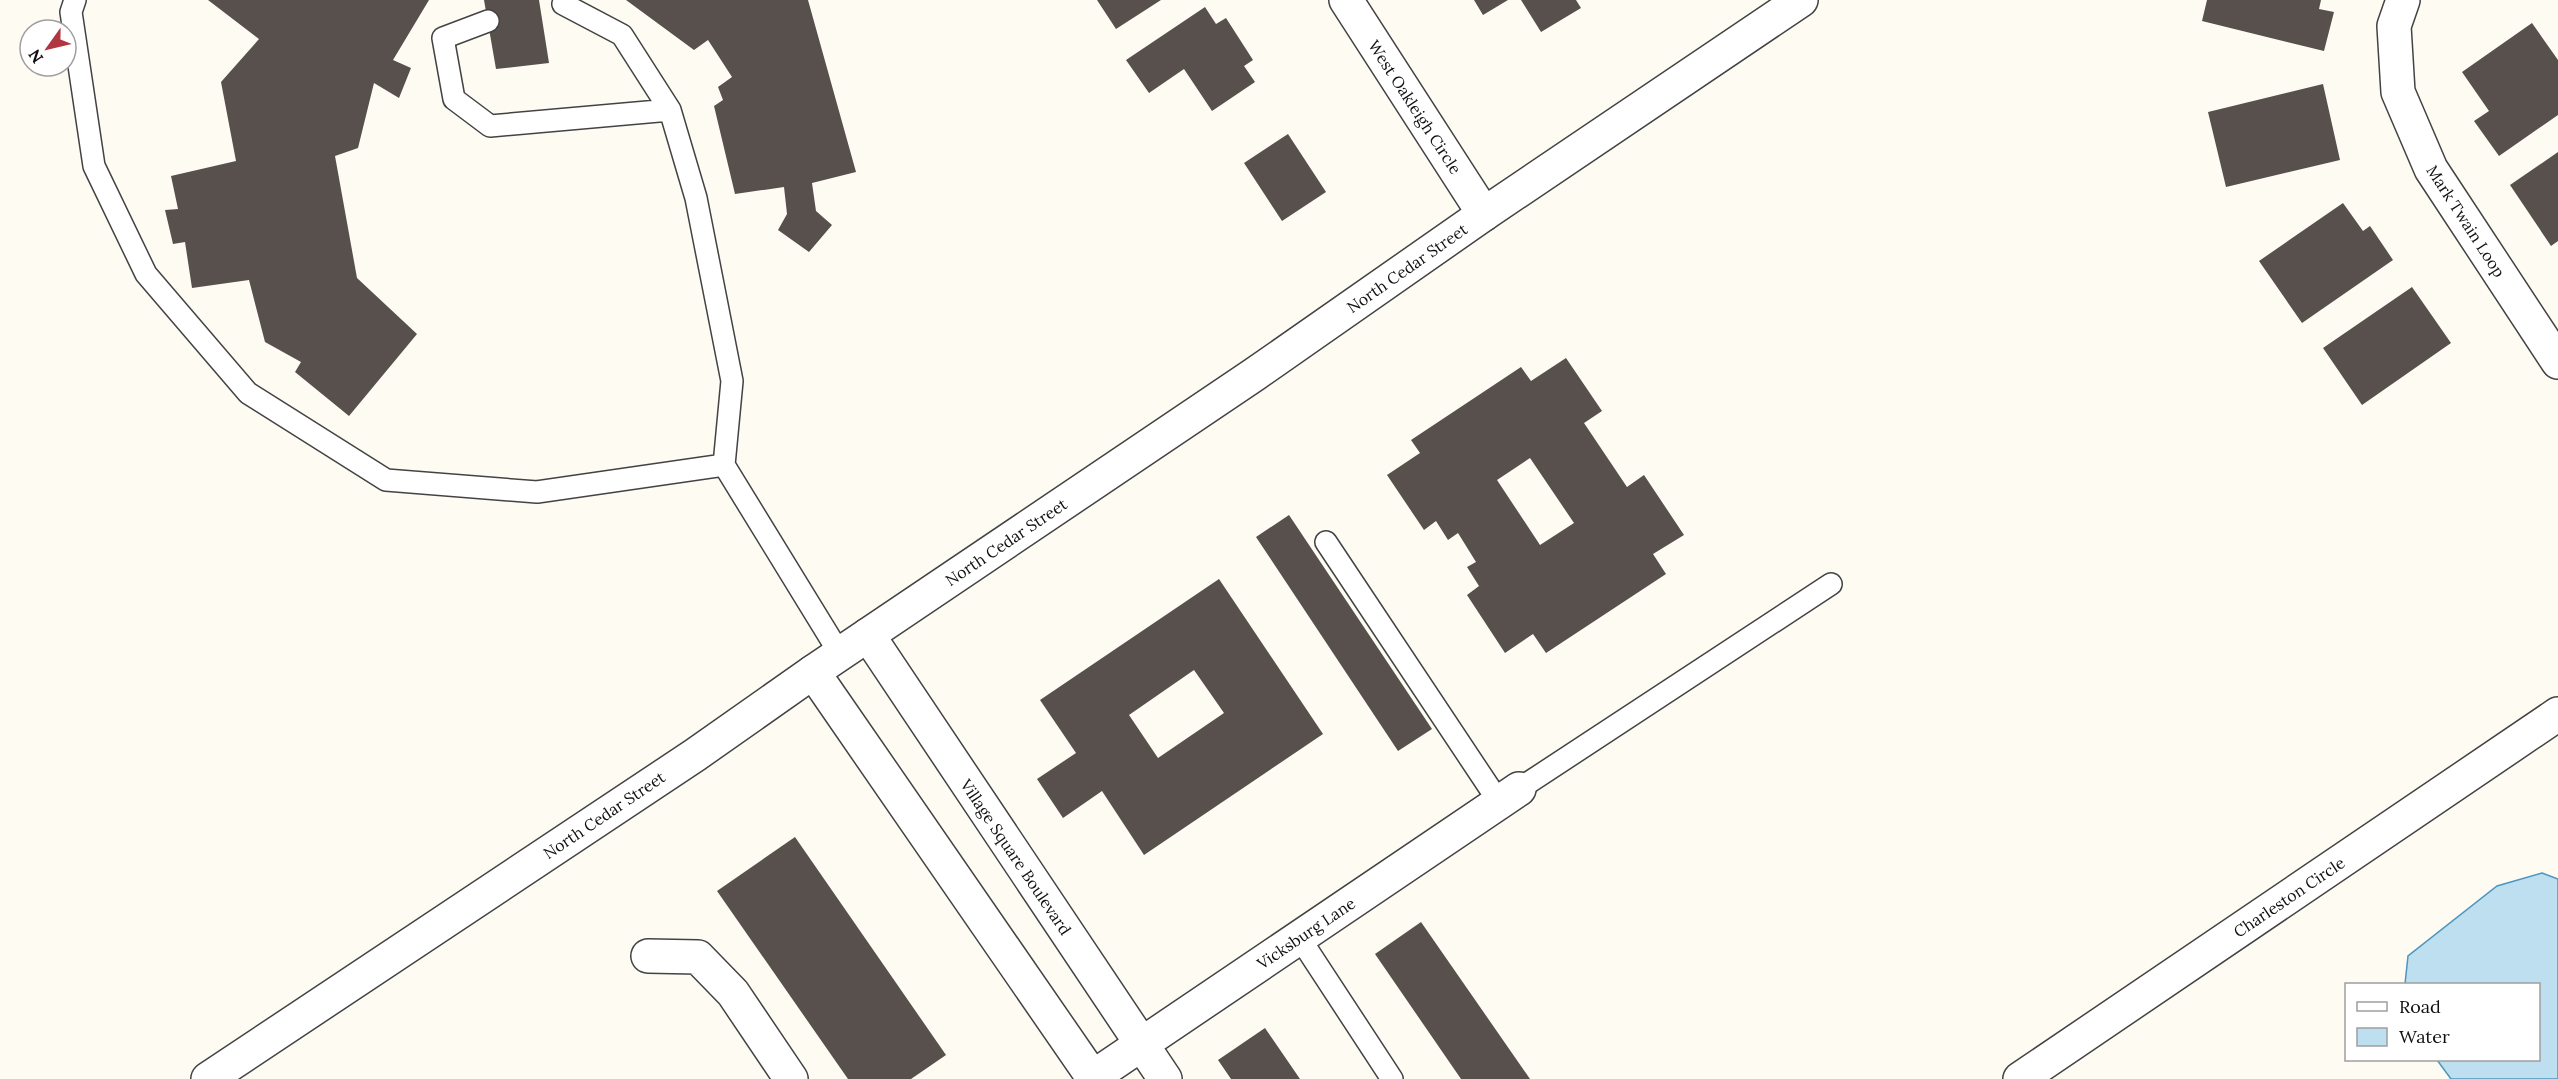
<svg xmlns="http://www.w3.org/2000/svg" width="2558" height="1079" viewBox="0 0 2558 1079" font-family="Lora,serif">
  <rect width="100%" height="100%" fill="#fefbf3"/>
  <path fill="#bddff0" stroke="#4c96bf" stroke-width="1.5" d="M 2542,873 L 2558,879 L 2558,1079 L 2451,1079 L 2437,1060 L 2538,1060 L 2538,984 L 2405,984 L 2408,956 L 2497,886 Z"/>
  <path fill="#57504d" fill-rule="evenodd" d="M 208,0 L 429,0 L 393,60 L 411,68 L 399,98 L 374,83 L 358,148 L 335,156 L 357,278 L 417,334 L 349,416 L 295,372 L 301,362 L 265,342 L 249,280 L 192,288 L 185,242 L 173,244 L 165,210 L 178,209 L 171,176 L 236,161 L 221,82 L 259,39 Z
    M 484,0 L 539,0 L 549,63 L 496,69 Z
    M 626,0 L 808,0 L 856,172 L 812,183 L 816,211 L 832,225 L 809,252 L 778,230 L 787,214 L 784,187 L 735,194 L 714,106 L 723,100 L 718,87 L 732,77 L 708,40 L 694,50 Z
    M 1097,0 L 1161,0 L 1116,29 Z
    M 1474,0 L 1508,0 L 1483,15 Z
    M 1521,0 L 1576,0 L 1581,8 L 1541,32 Z
    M 2207,0 L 2321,0 L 2319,9 L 2334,12 L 2324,51 L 2202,21 Z
    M 1205,7 L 1216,24 L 1226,18 L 1253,60 L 1244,66 L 1255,82 L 1212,111 L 1184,69 L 1149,93 L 1126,60 Z
    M 2532,23 L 2558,60 L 2558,115 L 2499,156 L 2474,121 L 2489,111 L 2462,72 Z
    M 2323,84 L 2340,160 L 2226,187 L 2208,112 Z
    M 1288,134 L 1326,192 L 1282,221 L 1244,163 Z
    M 2558,152 L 2558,241 L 2551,246 L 2510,185 Z
    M 2343,203 L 2363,231 L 2370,226 L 2393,260 L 2302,323 L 2259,261 Z
    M 2412,287 L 2451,343 L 2362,405 L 2323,348 Z
    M 1566,358 L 1602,411 L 1584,423 L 1627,487 L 1644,475 L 1684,535 L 1653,554 L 1666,574 L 1546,653 L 1533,634 L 1505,653 L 1467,595 L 1479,586 L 1467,567 L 1476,562 L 1458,533 L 1448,540 L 1436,521 L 1424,530 L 1387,475 L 1420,453 L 1411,440 L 1521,367 L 1531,381 ZM 1530,458 L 1574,523 L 1540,545 L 1497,480 Z
    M 1289,515 L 1432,729 L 1398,751 L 1256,537 Z
    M 1219,579 L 1323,734 L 1144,855 L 1102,791 L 1063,818 L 1037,779 L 1076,753 L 1040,700 ZM 1194,670 L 1224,713 L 1158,758 L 1129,715 Z
    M 795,837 L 946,1055 L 911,1079 L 848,1079 L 717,891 Z
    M 1421,922 L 1530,1079 L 1461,1079 L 1375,954 Z
    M 1265,1028 L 1300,1079 L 1231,1079 L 1218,1060 Z"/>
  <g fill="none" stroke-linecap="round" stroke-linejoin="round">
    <defs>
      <path id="service" d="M 75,0 L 71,12 L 94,166 L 146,274 L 248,393 L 386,480 L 537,492 L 724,465 L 840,654
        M 563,4 L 622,35 L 670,110 L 696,198 L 732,381 L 724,465
        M 488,21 L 443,38 L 454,99 L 490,126 L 670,110
        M 1326,542 L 1499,802
        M 1519,789 L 1831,584
        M 1299,937 L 1392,1079"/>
      <path id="minor" d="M 1346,0 L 1484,214
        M 2403,0 L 2394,26 L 2398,92 L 2431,169 L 2558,362
        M 868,635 L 1165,1079
        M 813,672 L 1094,1079
        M 648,956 L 698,957 L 733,993 L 791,1079
        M 1093,1077 L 1519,789
        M 2020,1079 L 2558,714"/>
      <path id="tertiary" d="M 208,1079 L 695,755 L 813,672 L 1255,374 L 1484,214 L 1801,0"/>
    </defs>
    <use href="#service" stroke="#434343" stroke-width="24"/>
    <use href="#minor" stroke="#434343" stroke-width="36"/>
    <use href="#tertiary" stroke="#434343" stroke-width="36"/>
    <use href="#service" stroke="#fff" stroke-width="21"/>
    <use href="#minor" stroke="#fff" stroke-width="33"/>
    <use href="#tertiary" stroke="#fff" stroke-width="33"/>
  </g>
  <g text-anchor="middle" stroke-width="6" stroke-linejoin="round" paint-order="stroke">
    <g font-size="16" fill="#101010" stroke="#fff">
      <text transform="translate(1415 107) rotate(57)" y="6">West Oakleigh Circle</text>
      <text transform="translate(2466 221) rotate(57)" y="6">Mark Twain Loop</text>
      <text transform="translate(1407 268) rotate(-35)" y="6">North Cedar Street</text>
      <text transform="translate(1006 542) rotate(-34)" y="6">North Cedar Street</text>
      <text transform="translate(604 815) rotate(-34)" y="6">North Cedar Street</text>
      <text transform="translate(1016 857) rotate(56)" y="6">Village Square Boulevard</text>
      <text transform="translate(2289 897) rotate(-34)" y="6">Charleston Circle</text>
      <text transform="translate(1306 933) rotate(-34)" y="6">Vicksburg Lane</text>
    </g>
  </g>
  <rect x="2345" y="983" width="195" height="78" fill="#ffffff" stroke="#9f9f9f" stroke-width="1.5"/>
  <rect x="2357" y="1002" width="30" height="9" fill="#ffffff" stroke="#9f9f9f" stroke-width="1.5"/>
  <text x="2399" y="1013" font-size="18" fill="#101010">Road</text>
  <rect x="2357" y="1028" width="30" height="18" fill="#bddff0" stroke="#9f9f9f" stroke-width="1.5"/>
  <text x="2399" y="1043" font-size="18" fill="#101010">Water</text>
  <g transform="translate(48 48) rotate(236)"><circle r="28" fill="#ffffff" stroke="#9f9f9f" stroke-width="1.5"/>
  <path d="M0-4.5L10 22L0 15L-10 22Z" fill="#b13641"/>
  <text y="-9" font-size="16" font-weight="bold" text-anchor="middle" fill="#101010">N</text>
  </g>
</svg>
